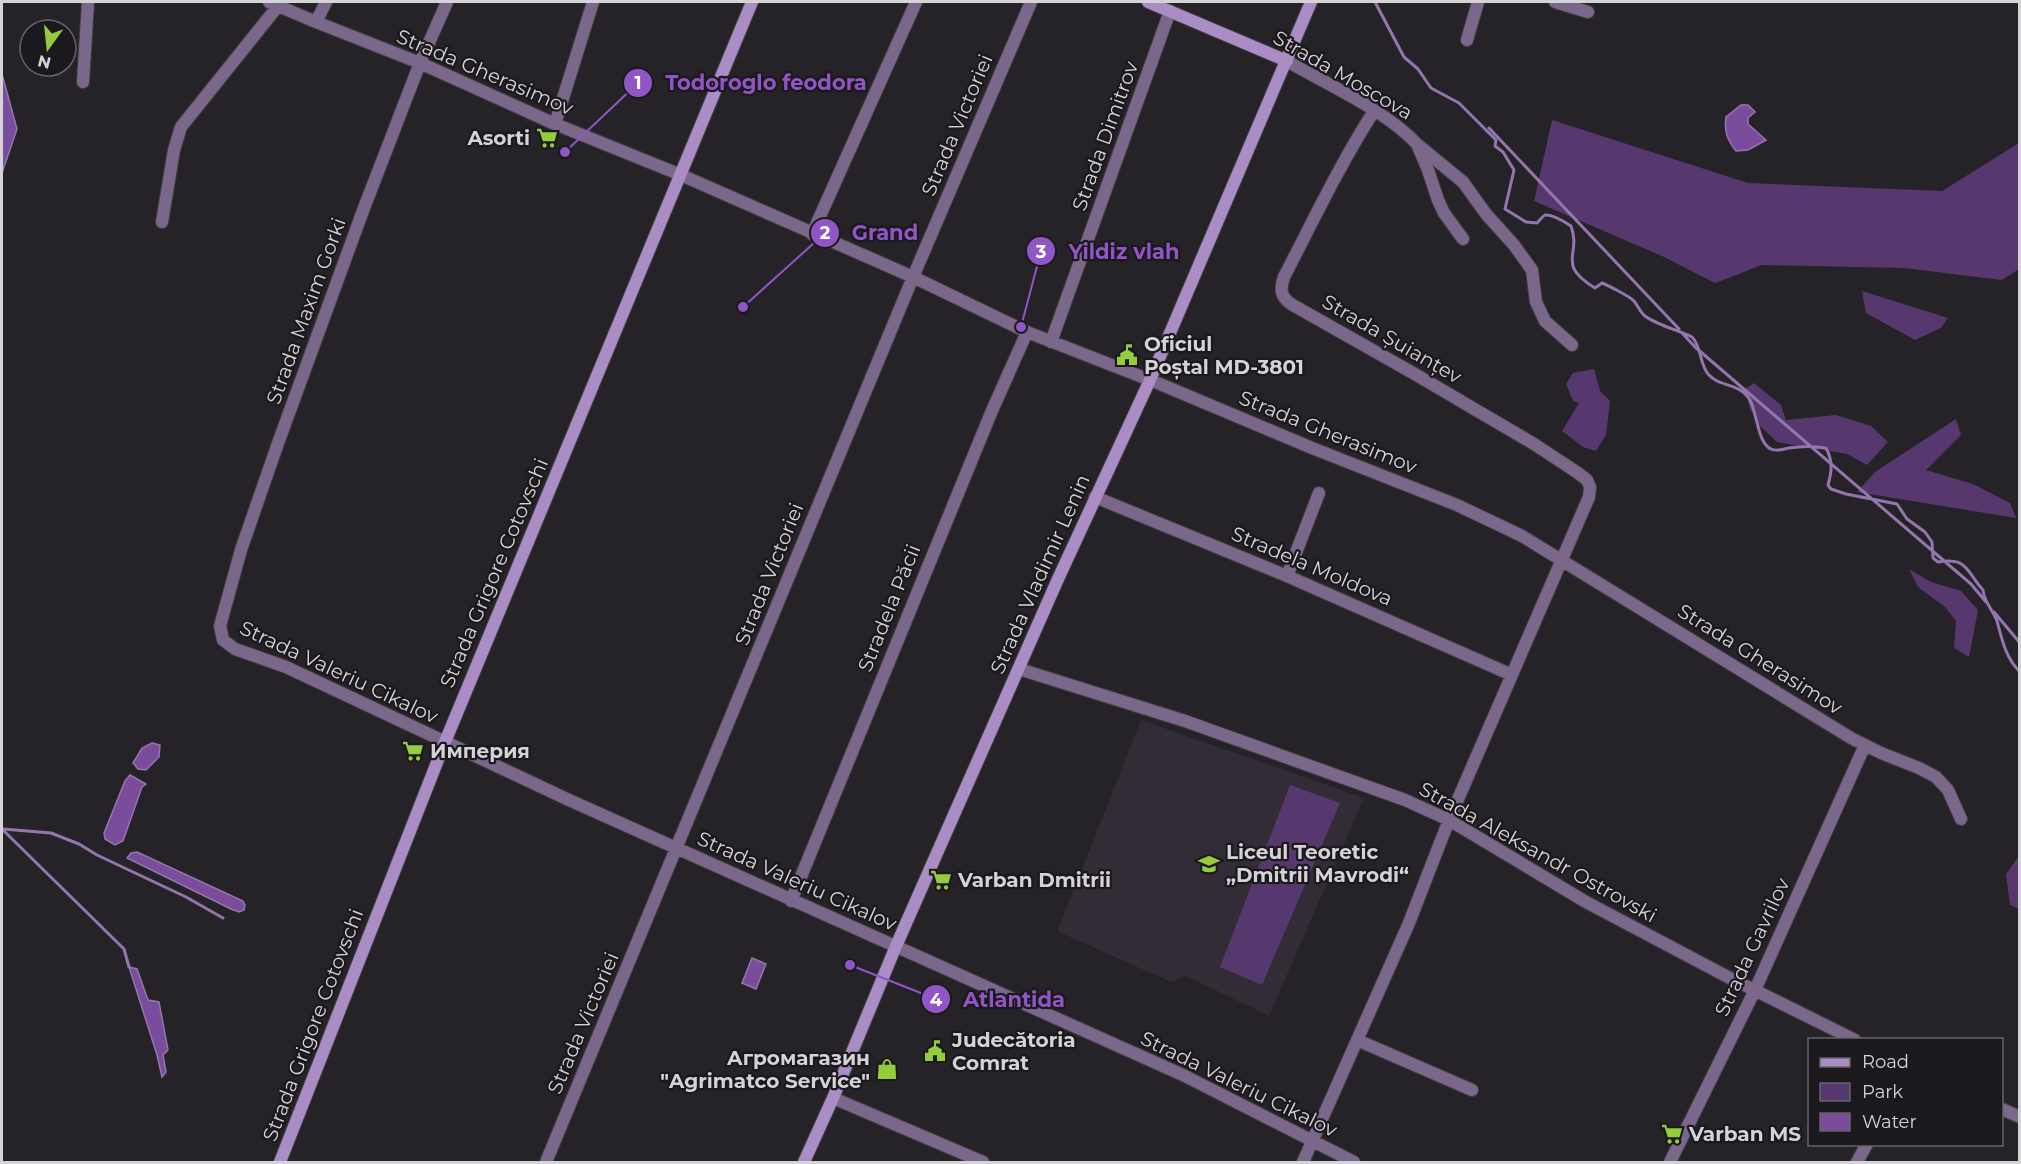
<svg xmlns="http://www.w3.org/2000/svg" width="2021" height="1164" viewBox="0 0 2021 1164" font-family="Montserrat,sans-serif">
  <rect width="100%" height="100%" fill="#252327"/>
  <path fill="#312c35" d="M 1141,720 L 1364,798 L 1269,1016 L 1186,976 L 1171,982 L 1057,931 Z"/>
  <path fill="#57386e" d="M 1552,120 L 1748,183 L 1942,191 L 2019,143 L 2019,269 L 2002,280 L 1904,268 L 1762,265 L 1715,283 L 1662,256 L 1534,201 Z
    M 1862,291 L 1948,318 L 1941,328 L 1915,340 L 1866,313 Z
    M 1594,369 L 1600,391 L 1610,401 L 1606,435 L 1596,451 L 1583,447 L 1562,431 L 1579,403 L 1573,401 L 1566,384 L 1573,373 Z
    M 1754,383 L 1781,405 L 1786,420 L 1836,415 L 1871,426 L 1888,442 L 1867,465 L 1847,454 L 1777,442 L 1760,426 L 1750,409 L 1745,389 Z
    M 1956,419 L 1961,435 L 1926,470 L 1973,484 L 2010,503 L 2016,518 L 1857,492 L 1875,472 Z
    M 1909,569 L 1931,582 L 1961,591 L 1978,610 L 1969,657 L 1954,648 L 1956,621 L 1945,607 L 1918,587 Z
    M 1290,785 L 1340,803 L 1262,985 L 1220,967 Z
    M 2019,856 L 2020,909 L 2019,909 L 2010,905 L 2006,874 Z"/>
  <path fill="#7a4d9c" stroke="#9575ad" stroke-width="1.5" d="M 2,74 L 17,129 L 2,173 Z
    M 1741,105 L 1748,105 L 1755,112 L 1748,118 L 1748,124 L 1766,140 L 1748,150 L 1736,151 C 1727,140 1724,131 1726,117 Z
    M 152,743 L 160,745 L 159,757 L 146,770 L 138,769 L 133,763 L 142,748 Z
    M 130,775 L 146,784 L 142,787 L 123,841 L 115,845 L 105,839 L 104,833 L 125,781 Z
    M 137,852 L 243,901 L 245,905 L 244,910 L 239,912 L 231,909 L 127,858 L 131,853 Z
    M 752,958 L 766,964 L 756,989 L 742,983 Z
    M 129,967 L 137,969 L 148,1000 L 159,1002 L 168,1050 L 163,1055 L 166,1072 L 162,1077 L 157,1055 Z"/>
  <g fill="none" stroke-linecap="round" stroke-linejoin="round">
    <path stroke="#9575ad" stroke-width="3" d="M 1375,2 L 1404,57 L 1418,69 L 1431,88 L 1459,103 L 1496,140 L 1495,146 L 1503,152 L 1514,170 L 1505,209 L 1526,222 L 1537,223 C 1539,221 1543,216 1545,215 C 1552,214 1565,222 1571,226 C 1582,256 1555,263 1595,288 L 1602,283 C 1607,285 1631,297 1634,301 C 1638,306 1640,312 1645,316 C 1655,324 1680,331 1692,337 C 1702,347 1699,363 1708,374 C 1720,388 1739,382 1750,400 C 1757,413 1758,444 1771,449 C 1777,452 1783,449 1789,448 C 1801,446 1814,446 1826,448 C 1833,461 1832,471 1828,485 L 1831,489 L 1846,494 L 1897,504 L 1907,519 L 1925,532 L 1932,542 L 1933,558 L 1938,562 C 1968,557 1966,571 1983,590 C 1984,602 1993,610 1997,621 C 2002,639 2005,657 2020,672
      M 1489,128 L 1679,329
      M 1683,334 L 1695,347 L 1971,584 L 1986,602
      M 1994,612 L 2020,643
      M 3,829 L 51,833 L 79,844 L 97,855 L 186,897 L 223,918
      M 4,831 L 124,949 L 129,967"/>
    <defs>
      <path id="street" d="M 269,2 L 316,22 L 420,63 L 555,124 L 681,175 L 913,277 L 1027,332 L 1160,384 L 1312,448 L 1457,505 L 1522,536 L 1851,738 L 1881,753 L 1919,768 L 1936,777 L 1948,790 L 1961,819
        M 447,2 L 420,63 L 364,208 L 277,446 L 241,550 L 220,626 L 223,640 L 235,649 L 286,667 L 569,800 L 1183,1075 L 1354,1162
        M 1555,2 L 1588,12
        M 316,22 L 326,2
        M 1467,40 L 1478,2
        M 1287,61 C 1328,85 1384,109 1417,144 L 1428,170 L 1438,200 L 1444,213 L 1463,239
        M 83,82 L 88,2
        M 555,124 L 593,2
        M 1418,145 L 1463,182 L 1486,214 L 1514,245 L 1532,270 L 1536,302 L 1545,321 L 1572,345
        M 162,222 L 174,150 L 181,127 L 278,6
        M 812,234 L 916,2
        M 1051,342 L 1170,11
        M 1095,497 L 1287,576 L 1512,675
        M 1287,576 L 1319,493
        M 1019,669 L 1185,721 L 1405,800 L 1449,820 L 1586,902 L 1726,976 L 1855,1040
        M 791,901 L 991,413 L 1027,332
        M 1357,1040 L 1472,1090
        M 833,1098 L 983,1162
        M 2002,1109 L 2020,1117
        M 546,1162 L 913,277 L 1031,2
        M 1303,1162 L 1409,923 L 1449,820 L 1589,497 L 1590,487 L 1587,480 L 1578,473 L 1534,444 L 1413,373 L 1291,304 C 1280,296 1280,289 1284,277 C 1313,221 1340,164 1374,111
        M 1670,1162 L 1755,990 L 1865,745
        M 1857,1162 L 1867,1144"/>
      <path id="secondary" d="M 1148,2 L 1287,61
        M 280,1162 L 445,742 L 752,2
        M 804,1162 L 833,1098 L 896,946 L 1058,579 L 1150,380 L 1311,2"/>
    </defs>
    <use href="#street" stroke="#413f43" stroke-width="14"/>
    <use href="#secondary" stroke="#413f43" stroke-width="14"/>
    <use href="#street" stroke="#7a678a" stroke-width="12"/>
    <use href="#secondary" stroke="#ab8dc5" stroke-width="12"/>
  </g>
  <defs>
    <symbol id="supermarket-bare" viewBox="-9 -9 18 18"><path d="M-6-5.5h2.5l.6 2H6L4.5 2H-2.5L-4.4-4H-6ZM-1.5 3.2a1.3 1.3 0 1 0 .1 0ZM3 3.2a1.3 1.3 0 1 0 .1 0Z" fill="#94cc3c" stroke="#1c191e" stroke-width="2.5" paint-order="stroke"/></symbol>
    <symbol id="civic-bare" viewBox="-9 -9 18 18"><path d="M-.6-6.5H3V-4.5H.6V-3L4-1V1h2V6H-6V1h2V-1L-.6-3ZM-1.2 2.5V6h2.4V2.5Z" fill="#94cc3c" stroke="#1c191e" stroke-width="2.5" paint-order="stroke"/></symbol>
    <symbol id="school-bare" viewBox="-9 -9 18 18"><path d="M0-5L7-2L0 1L-7-2ZM-4 1L0 2.5L4 1V4Q0 6-4 4Z" fill="#94cc3c" stroke="#1c191e" stroke-width="2.5" paint-order="stroke"/></symbol>
    <symbol id="shop-bare" viewBox="-9 -9 18 18"><path d="M-5-2.5h2.3a2.7 3.5 0 0 1 5.4 0H5L5.5 6h-11ZM-1.5-2.5h3a1.5 2.3 0 0 0-3 0Z" fill="#94cc3c" stroke="#1c191e" stroke-width="2.5" paint-order="stroke"/></symbol>
  </defs>
  <g fill-rule="evenodd">
    <use href="#supermarket-bare" x="532" y="123" width="30" height="30"/>
    <use href="#civic-bare" x="1112" y="340" width="30" height="30"/>
    <use href="#supermarket-bare" x="398" y="736" width="30" height="30"/>
    <use href="#school-bare" x="1194" y="849" width="30" height="30"/>
    <use href="#supermarket-bare" x="926" y="865" width="30" height="30"/>
    <use href="#civic-bare" x="920" y="1036" width="30" height="30"/>
    <use href="#shop-bare" x="872" y="1054" width="30" height="30"/>
    <use href="#supermarket-bare" x="1657" y="1119" width="30" height="30"/>
  </g>
  <g text-anchor="middle" stroke-width="4.5" stroke-linejoin="round" paint-order="stroke">
    <g font-size="20" fill="#d4d3d6" stroke="#1c191e">
      <text transform="translate(485 72) rotate(23)" y="7">Strada Gherasimov</text>
      <text transform="translate(1343 75) rotate(30)" y="7">Strada Moscova</text>
      <text transform="translate(957 125) rotate(-67)" y="7">Strada Victoriei</text>
      <text transform="translate(1105 136) rotate(-70)" y="7">Strada Dimitrov</text>
      <text transform="translate(306 311) rotate(-70)" y="7">Strada Maxim Gorki</text>
      <text transform="translate(1392 339) rotate(30)" y="7">Strada Șuianțev</text>
      <text transform="translate(1328 432) rotate(22)" y="7">Strada Gherasimov</text>
      <text transform="translate(1312 566) rotate(23)" y="7">Stradela Moldova</text>
      <text transform="translate(494 573) rotate(-67)" y="7">Strada Grigore Cotovschi</text>
      <text transform="translate(769 574) rotate(-68)" y="7">Strada Victoriei</text>
      <text transform="translate(1040 574) rotate(-66)" y="7">Strada Vladimir Lenin</text>
      <text transform="translate(889 608) rotate(-68)" y="7">Stradela Păcii</text>
      <text transform="translate(1760 659) rotate(32)" y="7">Strada Gherasimov</text>
      <text transform="translate(339 672) rotate(25)" y="7">Strada Valeriu Cikalov</text>
      <text transform="translate(1538 852) rotate(29)" y="7">Strada Aleksandr Ostrovski</text>
      <text transform="translate(797 881) rotate(24)" y="7">Strada Valeriu Cikalov</text>
      <text transform="translate(1752 947) rotate(-65)" y="7">Strada Gavrilov</text>
      <text transform="translate(583 1023) rotate(-67)" y="7">Strada Victoriei</text>
      <text transform="translate(313 1025) rotate(-69)" y="7">Strada Grigore Cotovschi</text>
      <text transform="translate(1239 1084) rotate(26)" y="7">Strada Valeriu Cikalov</text>
    </g>
    <g font-size="20" font-weight="bold" fill="#d4d3d6" stroke="#1c191e" text-anchor="start">
      <text x="530" y="145" text-anchor="end">Asorti</text>
      <text x="1144" y="351">Oficiul<tspan x="1144" dy="23">Poștal MD-3801</tspan></text>
      <text x="430" y="758">Империя</text>
      <text x="1226" y="859">Liceul Teoretic<tspan x="1226" dy="23">„Dmitrii Mavrodi“</tspan></text>
      <text x="958" y="887">Varban Dmitrii</text>
      <text x="952" y="1047">Judecătoria<tspan x="952" dy="23">Comrat</tspan></text>
      <text x="870" y="1065" text-anchor="end">Агромагазин<tspan x="870" dy="23">"Agrimatco Service"</tspan></text>
      <text x="1689" y="1141">Varban MS</text>
    </g>
  </g>
  <path fill="none" stroke="#9156c5" stroke-width="2" d="M565 152L638 83M743 307L825 233M1021 327L1041 251M850 965L936 999"/>
  <g fill="#9156c5" stroke="#1c191e" stroke-width="2">
    <circle cx="565" cy="152" r="6"/>
    <circle cx="743" cy="307" r="6"/>
    <circle cx="1021" cy="327" r="6"/>
    <circle cx="850" cy="965" r="6"/>
    <circle cx="638" cy="83" r="15"/>
    <circle cx="825" cy="233" r="15"/>
    <circle cx="1041" cy="251" r="15"/>
    <circle cx="936" cy="999" r="15"/>
  </g>
  <g font-size="18" text-anchor="middle" font-weight="bold" fill="#fff">
    <text x="638" y="89">1</text>
    <text x="825" y="239">2</text>
    <text x="1041" y="258">3</text>
    <text x="936" y="1006">4</text>
  </g>
  <g font-size="21" text-anchor="middle" font-weight="bold" fill="#9156c5" stroke="#1c191e" stroke-width="4.5" stroke-linejoin="round" paint-order="stroke">
    <text x="766" y="90">Todoroglo feodora</text>
    <text x="885" y="240">Grand</text>
    <text x="1124" y="259">Yildiz vlah</text>
    <text x="1014" y="1007">Atlantida</text>
  </g>
  <rect width="2021" height="1164" fill="none" stroke="#d4d3d6" stroke-width="6"/>
  <rect x="1808" y="1038" width="195" height="108" fill="#1c191e" stroke="#666368" stroke-width="1.5"/>
  <rect x="1820" y="1058" width="30" height="9" fill="#ab8dc5" stroke="#666368" stroke-width="1.5"/>
  <text x="1862" y="1068" font-size="18" fill="#d4d3d6">Road</text>
  <rect x="1820" y="1083" width="30" height="18" fill="#57386e" stroke="#666368" stroke-width="1.5"/>
  <text x="1862" y="1098" font-size="18" fill="#d4d3d6">Park</text>
  <rect x="1820" y="1113" width="30" height="18" fill="#7a4d9c" stroke="#666368" stroke-width="1.5"/>
  <text x="1862" y="1128" font-size="18" fill="#d4d3d6">Water</text>
  <g transform="translate(48 48) rotate(195)"><circle r="28" fill="#1c191e" stroke="#666368" stroke-width="1.5"/>
  <path d="M0-4.5L10 22L0 15L-10 22Z" fill="#94cc3c"/>
  <text y="-9" font-size="16" font-weight="bold" text-anchor="middle" fill="#d4d3d6">N</text>
  </g>
</svg>
